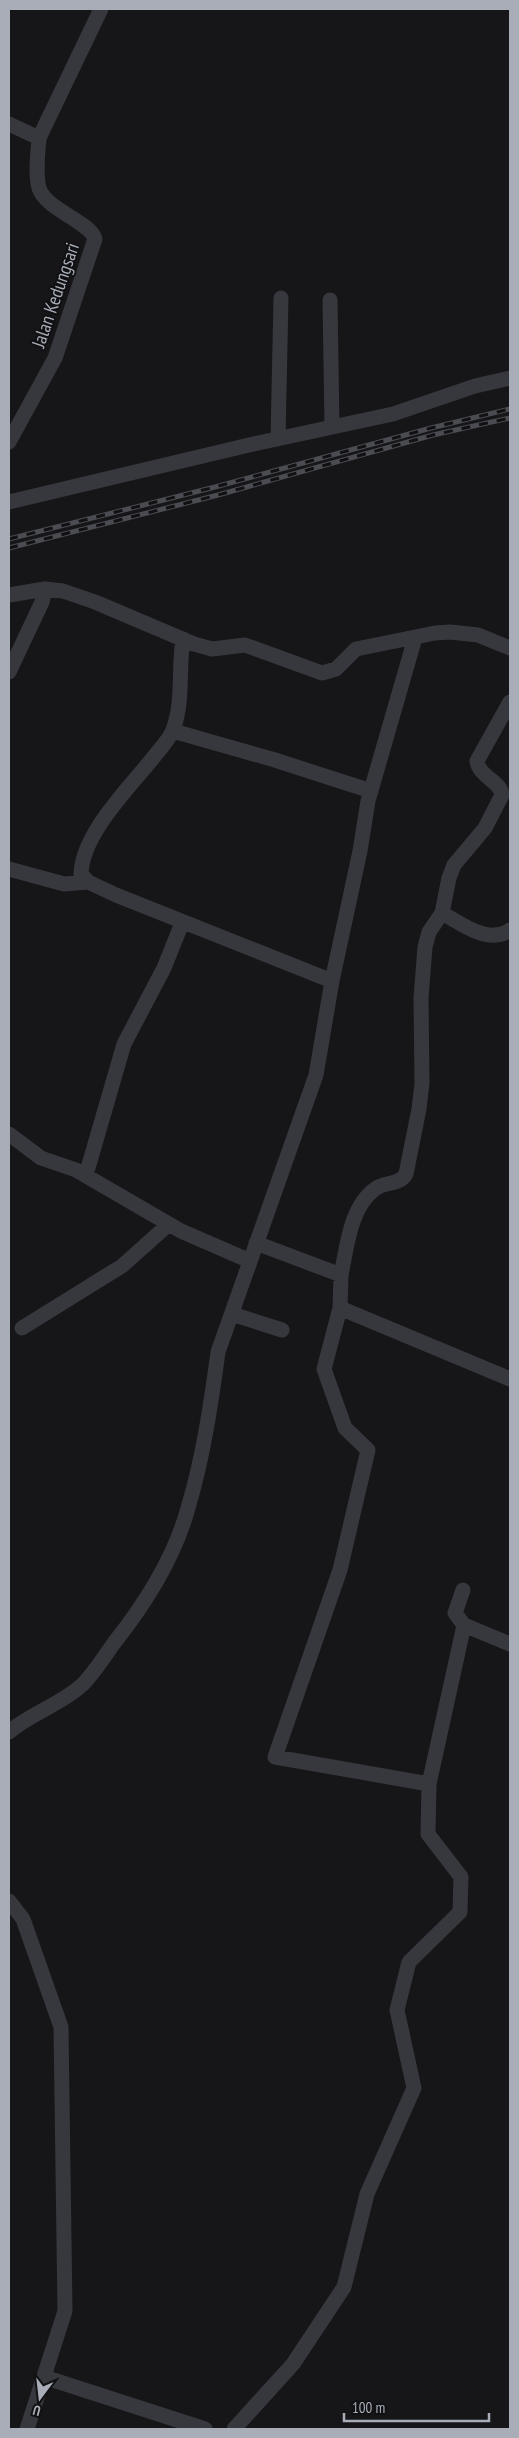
<svg xmlns="http://www.w3.org/2000/svg" width="519" height="2438" viewBox="0 0 519 2438" font-family="'PT Sans Narrow',sans-serif">
  <rect width="100%" height="100%" fill="#161618"/>
  <g fill="none" stroke-linecap="round" stroke-linejoin="round">
    <path stroke="#37383d" stroke-width="15" d="M 9,124 L 39,138
      M 330,300 L 332,427
      M 278,439 L 281,298
      M 9,442 L 55,358 L 95,239 C 91,222 46,210 39,188 C 35,173 38,153 39,138 L 101,9
      M 9,502 L 249,445 L 393,414 L 475,386 L 510,378
      M 9,595 L 45,589 L 63,591 L 95,602 L 194,644 L 212,649 L 245,645 L 322,673 L 336,669 L 356,649 L 435,633 L 450,632 L 478,635 L 510,648
      M 183,639 C 178,669 184,700 173,730 C 169,740 159,750 153,758 C 129,788 82,834 81,874 L 88,882 L 116,895 L 332,981
      M 9,672 L 42,602 L 45,589
      M 173,731 L 275,760 L 371,791
      M 9,869 L 64,884 L 88,882
      M 442,913 C 462,924 488,945 510,930
      M 9,1134 L 41,1158 L 76,1170 L 181,1231 L 250,1261
      M 86,1175 L 124,1044 L 164,968 L 182,923
      M 256,1243 L 341,1275 C 347,1247 350,1207 375,1189 C 385,1181 399,1186 406,1174 L 419,1109 L 422,1083 L 421,998 L 425,947 L 429,932 L 442,913 L 449,878 L 454,865 L 485,828 L 502,795 C 501,781 479,777 477,761 L 510,702
      M 341,1275 L 340,1308 L 510,1379
      M 340,1308 L 324,1369 L 345,1428 L 368,1450 L 340,1570 L 275,1757 L 429,1784 L 464,1625
      M 232,1314 L 282,1330
      M 22,1328 L 122,1266 L 169,1224
      M 463,1590 L 455,1613 L 464,1625 L 510,1644
      M 9,1732 C 31,1713 60,1705 82,1685 C 94,1673 104,1657 114,1643 C 145,1604 175,1556 188,1508 C 203,1458 211,1404 218,1352 L 316,1075 L 332,981 L 360,851 L 368,801 L 415,638
      M 9,1901 L 23,1919 L 61,2027 L 65,2311 L 27,2429
      M 44,2377 L 205,2429
      M 234,2429 L 293,2364 L 344,2287 L 367,2194 L 414,2088 L 397,2010 L 409,1962 L 460,1912 L 461,1877 L 428,1834 L 429,1784"/>
    <defs>
      <path id="rail" d="M 9,539 L 215,487 L 431,428 L 510,409
        M 9,548 L 218,495 L 433,435 L 510,418"/>
    </defs>
    <use href="#rail" stroke="#4a4c52" stroke-width="5"/>
    <use href="#rail" stroke="#111113" stroke-width="3" stroke-dasharray="9" stroke-linecap="butt"/>
  </g>
  <g text-anchor="middle" stroke-width="4" stroke-linejoin="round" paint-order="stroke">
    <g font-size="19" fill="#a8adb8" stroke="#111113">
      <text transform="translate(55 295) rotate(-71)" y="7">Jalan Kedungsari</text>
    </g>
  </g>
  <rect width="519" height="2438" fill="none" stroke="#a8adb8" stroke-width="20"/>
  <g transform="translate(40 2398) rotate(195)" stroke="#111113" stroke-width="4" paint-order="stroke">
  <path d="M0-4L9 19L0 12L-9 19Z" fill="#a8adb8"/>
  <text y="-8" font-size="14" font-weight="bold" text-anchor="middle" fill="#a8adb8">U</text>
  </g>
  <path d="M344 2413v8h145v-8" fill="none" stroke="#a8adb8" stroke-width="2.5"/>
  <text x="352" y="2413" font-size="15" fill="#a8adb8" stroke="#111113" stroke-width="4" paint-order="stroke">100 m</text>
</svg>
